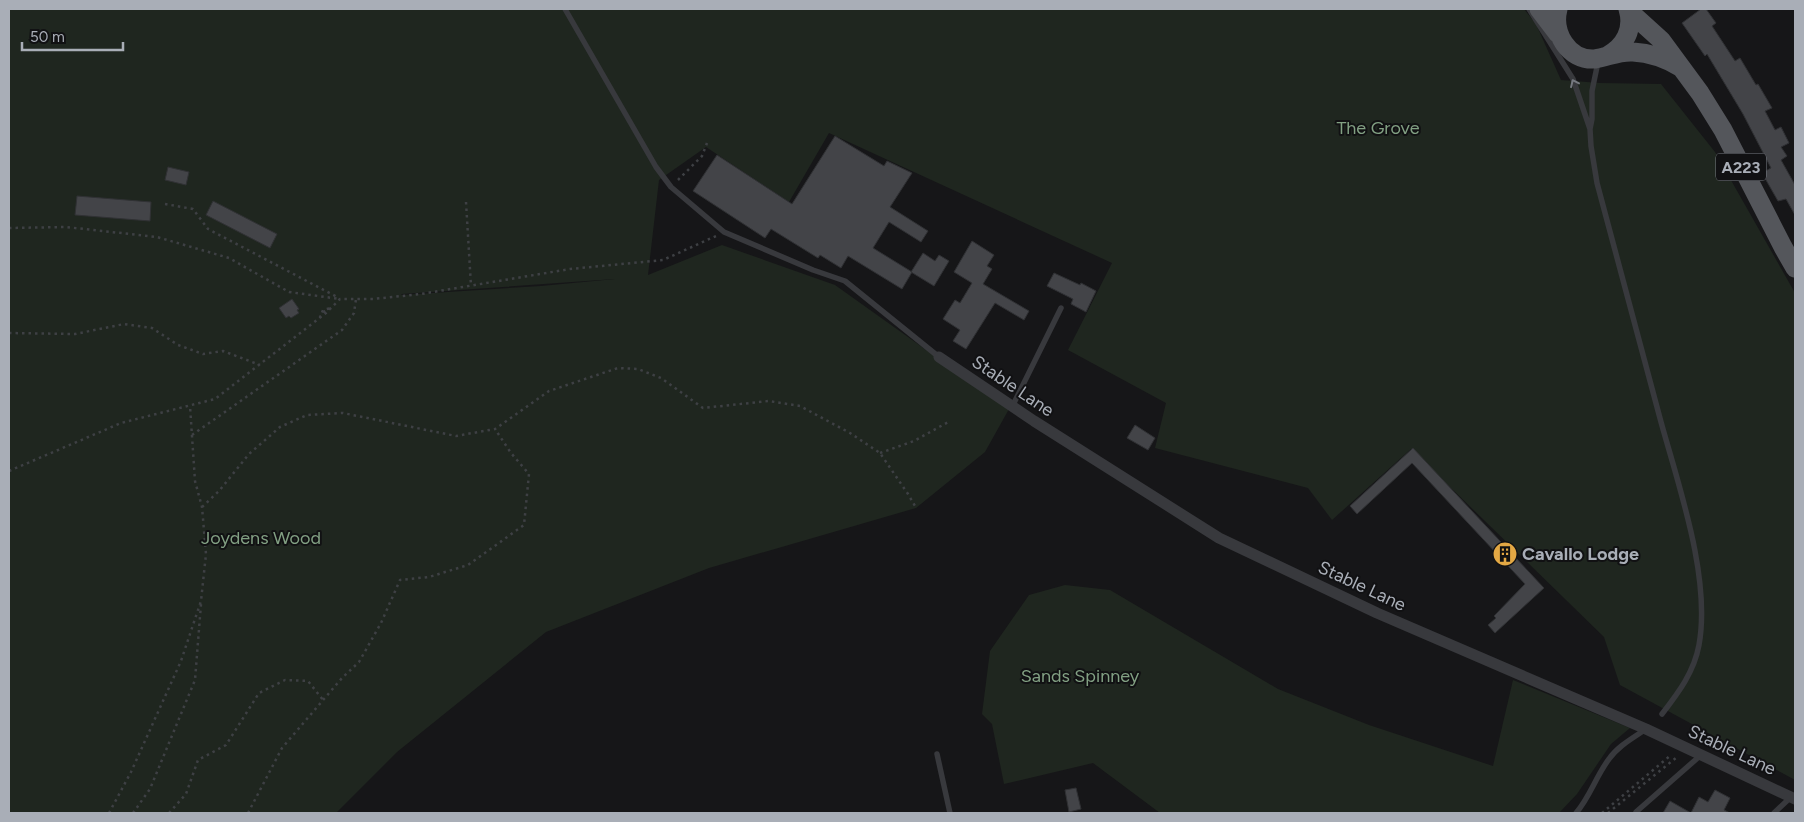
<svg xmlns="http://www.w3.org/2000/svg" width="1804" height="822" viewBox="0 0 1804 822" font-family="Figtree,sans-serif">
  <rect width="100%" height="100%" fill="#161618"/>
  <path fill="#1f261f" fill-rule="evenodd" d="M 9,9 L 1524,9 L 1536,24 L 1561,80 L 1600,83 L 1661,84 L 1715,152 L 1795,293 L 1795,780 L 1620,685 L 1604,637 L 1411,449 L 1332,520 L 1308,488 L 1155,448 L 1166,403 L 1068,350 L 1112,263 L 829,133 L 789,202 L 706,147 L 659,180 L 648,275 L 722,245 L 835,285 L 1009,409 L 985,452 L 916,508 L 709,568 L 546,632 L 397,752 L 336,813 L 9,813 ZM 615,279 L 541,286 L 401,295 L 402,294 Z
    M 1065,585 L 1110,590 L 1278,689 L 1369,725 L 1493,766 L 1513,680 L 1630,728 L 1611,744 L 1577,794 L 1559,813 L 1160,813 L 1093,763 L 1004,784 L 992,724 L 982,714 L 990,651 L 1029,595 Z"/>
  <path fill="#434448" stroke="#303134" d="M 1701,9 L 1706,9 L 1716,23 L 1712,26 L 1735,61 L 1740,58 L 1756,85 L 1758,84 L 1772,108 L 1765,111 L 1775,130 L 1781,127 L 1789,143 L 1781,147 L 1787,156 L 1781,160 L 1795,185 L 1795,215 L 1786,199 L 1778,201 L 1762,173 L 1771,168 L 1743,114 L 1707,54 L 1705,56 L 1682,23 Z
    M 835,136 L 884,166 L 887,161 L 912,173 L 890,207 L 928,231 L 921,242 L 889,222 L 873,248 L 912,272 L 902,289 L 848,256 L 841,268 L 820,255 L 818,258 L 771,229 L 765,238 L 693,191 L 717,155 L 792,204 Z
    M 168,167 L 189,172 L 186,185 L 165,180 Z
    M 77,196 L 151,202 L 150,221 L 75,215 Z
    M 213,201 L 277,234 L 270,248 L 206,215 Z
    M 972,241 L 994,255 L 987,266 L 992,269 L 983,284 L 1029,311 L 1024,320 L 995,303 L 966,349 L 953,341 L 960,330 L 943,319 L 955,300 L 960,303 L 972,283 L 954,272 Z
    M 923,253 L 935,261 L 939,255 L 949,261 L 934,286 L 911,272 Z
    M 1054,273 L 1080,285 L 1081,283 L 1096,291 L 1086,312 L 1071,304 L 1073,299 L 1047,286 Z
    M 292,299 L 299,309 L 297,310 L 299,313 L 291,318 L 289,316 L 286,318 L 279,308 Z
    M 1135,425 L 1155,438 L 1148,450 L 1127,438 Z
    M 1413,448 L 1544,588 L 1495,633 L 1488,625 L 1496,618 L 1494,616 L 1525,584 L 1412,463 L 1357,514 L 1350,506 Z
    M 1076,788 L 1081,809 L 1069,812 L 1065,790 Z
    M 1715,790 L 1730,798 L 1724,810 L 1730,813 L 1663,813 L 1670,801 L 1691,813 L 1699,797 L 1708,802 Z"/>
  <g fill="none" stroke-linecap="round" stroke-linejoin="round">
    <path stroke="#3e4044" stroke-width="2.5" stroke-dasharray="2.5 4" stroke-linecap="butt" d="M 678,180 L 702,156 L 707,143
      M 466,202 L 471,286
      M 165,204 L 193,209 L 208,229 L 339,298
      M 9,228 L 66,227 L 157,237 L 229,258 L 289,292 L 340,299
      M 331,308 L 325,311 L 320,317 L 323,310 Z
      M 9,333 L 75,334 L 124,324 L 152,328 L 178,345 L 203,354 L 223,351 L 260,365
      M 192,435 L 342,330 L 354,313 L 356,299
      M 880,453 L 914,441 L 950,421
      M 9,471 L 121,423 L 215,399 L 326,313 L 340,299 L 373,299 L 421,294 L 570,269 L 663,260 L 716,236
      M 202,507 L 219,491 L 249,454 L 280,427 L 307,415 L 343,413 L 456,436 L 495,429 L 549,391 L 618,368 L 638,369 L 661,378 L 703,408 L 769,401 L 800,406 L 850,433 L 880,453 L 908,494 L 915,506
      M 109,813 L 131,772 L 181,661 L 201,601 L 206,554 L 202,507 L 195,481 L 190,406
      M 133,813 L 150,789 L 195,680 L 201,604
      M 169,813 L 186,794 L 198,760 L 226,745 L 259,693 L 285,680 L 308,681 L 323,700
      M 248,813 L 282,748 L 342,678 L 359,662 L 381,623 L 400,580 L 429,577 L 468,565 L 524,525 L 529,474 L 511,453 L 495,429
      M 1602,813 L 1671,755
      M 1608,813 L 1677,757"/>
    <path stroke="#38393d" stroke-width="5.5" d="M 565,9 L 656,167 L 671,187 L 724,232 L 813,270 L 845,281 L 939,357
      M 1529,9 L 1573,79 L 1590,129
      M 1598,62 L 1592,91 L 1592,119 L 1590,129 L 1591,146 L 1597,183 C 1618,263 1640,342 1661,422 C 1679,487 1711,578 1699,645 C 1694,672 1679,692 1662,714
      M 1012,407 L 1061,308
      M 937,754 L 950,813
      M 1576,813 C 1590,797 1596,776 1609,759 C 1618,746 1633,738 1646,729
      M 1638,813 L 1636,812 L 1701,755
      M 1774,813 L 1791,797"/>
    <path stroke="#38393d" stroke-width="11" d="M 939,357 L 1034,421 L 1219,538 L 1377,613 L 1646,729 L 1795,799"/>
    <path stroke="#54565b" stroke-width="19" d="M 1539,9 L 1558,34
      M 1558,9 C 1552,32 1568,61 1595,59 C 1608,57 1619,51 1633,52 C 1650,53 1665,58 1680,67
      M 1629,11 L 1661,40 L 1700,93 L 1723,130 L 1783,247 L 1795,268
      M 1607,56 C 1625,46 1634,29 1628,9"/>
  </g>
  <defs><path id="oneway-chevron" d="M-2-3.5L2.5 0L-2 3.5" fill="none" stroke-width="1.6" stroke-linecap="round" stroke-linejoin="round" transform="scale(1.25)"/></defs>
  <use stroke="#767980" href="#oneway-chevron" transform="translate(1574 83) rotate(-115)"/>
  <defs>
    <symbol id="building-disc" viewBox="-11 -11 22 22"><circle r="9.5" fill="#e3a844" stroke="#111113"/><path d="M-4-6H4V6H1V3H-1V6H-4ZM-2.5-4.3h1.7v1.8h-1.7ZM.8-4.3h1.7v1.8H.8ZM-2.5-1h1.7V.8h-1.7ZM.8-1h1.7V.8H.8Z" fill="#111"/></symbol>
  </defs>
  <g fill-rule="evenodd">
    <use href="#building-disc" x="1491" y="540" width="28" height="28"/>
  </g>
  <g text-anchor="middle" stroke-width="4" stroke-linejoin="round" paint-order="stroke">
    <rect fill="#111113" stroke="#7b7f86" stroke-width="1" x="1716" y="153.5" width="50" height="27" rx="4"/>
    <g font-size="16" font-weight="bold" fill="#a9aeb7">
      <text x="1741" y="173">A223</text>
    </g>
    <g font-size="18" fill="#82a083" stroke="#111113">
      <text x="1378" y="134">The Grove</text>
      <text x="261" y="544">Joydens Wood</text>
      <text x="1080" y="682">Sands Spinney</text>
    </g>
    <g font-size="18" fill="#a9aeb7" stroke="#111113">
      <text transform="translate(1013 386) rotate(34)" y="6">Stable Lane</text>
      <text transform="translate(1362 586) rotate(25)" y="6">Stable Lane</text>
      <text transform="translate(1732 750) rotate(25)" y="6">Stable Lane</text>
    </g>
    <g font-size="18" font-weight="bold" fill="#a9aeb7" stroke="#111113" text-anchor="start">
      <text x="1522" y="560">Cavallo Lodge</text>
    </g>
  </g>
  <rect width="1804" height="822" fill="none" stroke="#a9aeb7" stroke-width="20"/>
  <path d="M22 42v8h101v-8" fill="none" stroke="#a9aeb7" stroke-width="2.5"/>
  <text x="30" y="42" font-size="15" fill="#a9aeb7" stroke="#111113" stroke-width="4" paint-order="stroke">50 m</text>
</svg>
